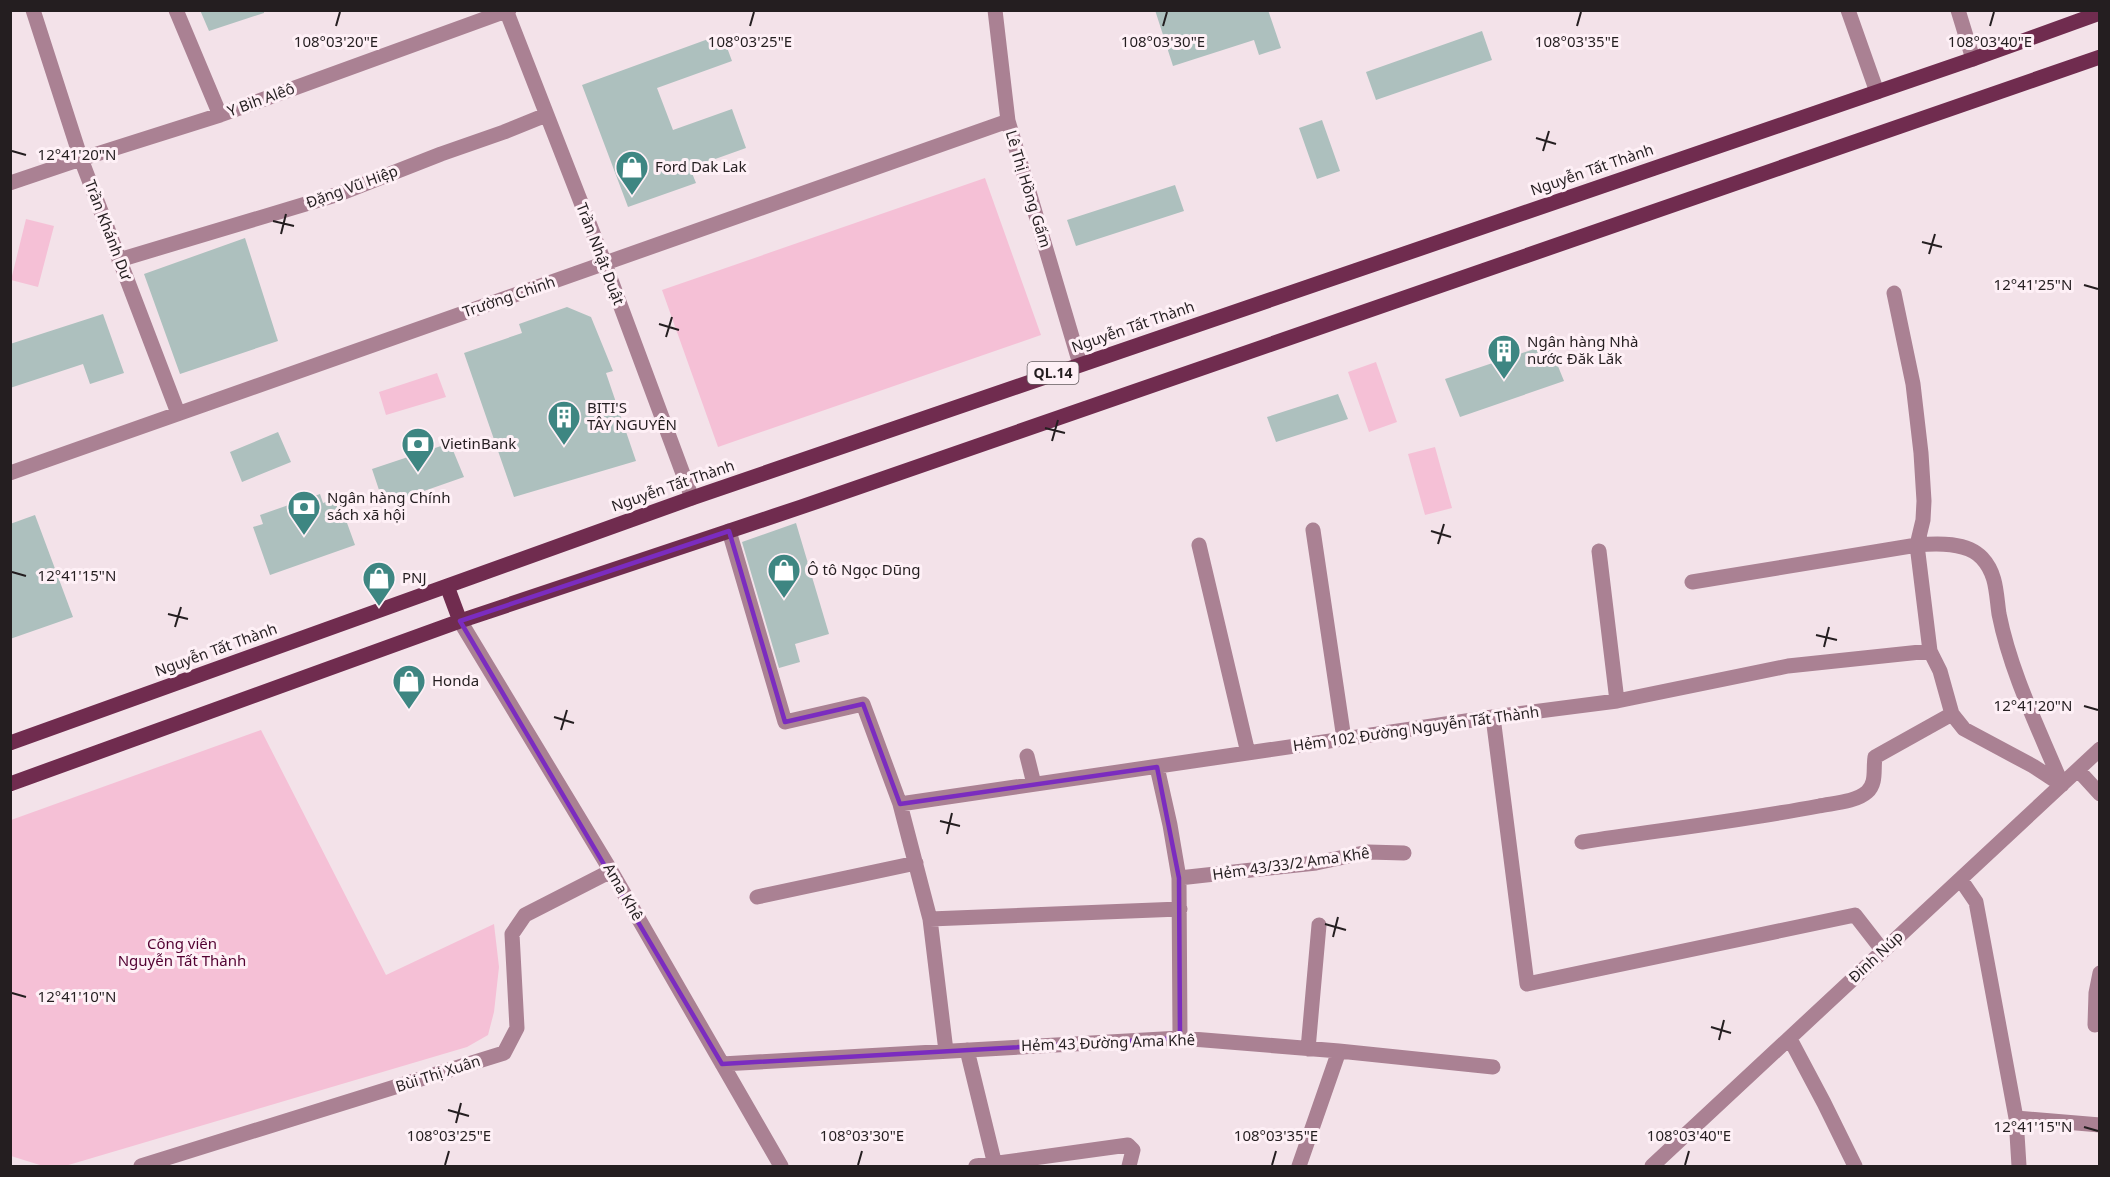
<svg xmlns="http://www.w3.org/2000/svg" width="2110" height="1177" viewBox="0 0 2110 1177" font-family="'Noto Sans',sans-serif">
  <rect width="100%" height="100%" fill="#f3e2e9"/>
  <path fill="#f5c0d6" d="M 985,178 L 1041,335 L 718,447 L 662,290 Z
    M 26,219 L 54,226 L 38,287 L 11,280 Z
    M 1376,362 L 1397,422 L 1369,432 L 1348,372 Z
    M 437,373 L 446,397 L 386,415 L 379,392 Z
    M 1435,447 L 1452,508 L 1425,515 L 1408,454 Z
    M 261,730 L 386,975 L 494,924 L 499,967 L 494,1012 L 488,1035 L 467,1047 L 65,1166 L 43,1166 L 11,1156 L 11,820 Z"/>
  <path fill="#adc0be" d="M 200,10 L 264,10 L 264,13 L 209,31 Z
    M 1155,10 L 1268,10 L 1281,48 L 1259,55 L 1254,40 L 1173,66 Z
    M 1482,31 L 1492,60 L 1376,100 L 1366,72 Z
    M 722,34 L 732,61 L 657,88 L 673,130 L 732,109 L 746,148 L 690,168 L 696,183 L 628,207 L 582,85 Z
    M 1322,120 L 1340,171 L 1317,179 L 1299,128 Z
    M 1175,185 L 1184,211 L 1076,246 L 1067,220 Z
    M 245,238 L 278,341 L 180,374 L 144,274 Z
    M 567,307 L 591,317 L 613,371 L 606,373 L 636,461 L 514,497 L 464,353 L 522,333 L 519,324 Z
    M 103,314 L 124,373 L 90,384 L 83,364 L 10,388 L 10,344 Z
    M 1549,344 L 1564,381 L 1460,417 L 1445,379 Z
    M 1338,394 L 1348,419 L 1276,442 L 1267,417 Z
    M 278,432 L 291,462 L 242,482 L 230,452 Z
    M 450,443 L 464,477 L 384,505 L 372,469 Z
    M 320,494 L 323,503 L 338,498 L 355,545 L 270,575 L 253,527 L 263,524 L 260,515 Z
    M 35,515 L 73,617 L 10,639 L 10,524 Z
    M 796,523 L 829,634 L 795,644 L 800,662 L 779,668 L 742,542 Z"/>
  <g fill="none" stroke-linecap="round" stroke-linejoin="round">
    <path stroke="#aa8193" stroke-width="15" d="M 33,10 L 81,159 L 178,413
      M 176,10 L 220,115
      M 506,10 L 605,264 L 692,498
      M 995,10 L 1008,121 L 1080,364
      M 1848,10 L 1877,92
      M 1958,10 L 1973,59
      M 10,183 L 81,159 L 220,115 L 509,10
      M 119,260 L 339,194 L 441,154 L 504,132 L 546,115
      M 10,473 L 1008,121
      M 1313,530 L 1344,739
      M 729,531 L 785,722 L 863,704 L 900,804 L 930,919 L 946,1051
      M 1199,545 L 1248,753
      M 1599,551 L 1617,701
      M 1692,582 L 1917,545 L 1930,651 L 1940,671 L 1952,714 L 1964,729 L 2033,766 L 2062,785 C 2039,729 2011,674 1999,614 C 1996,594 1997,574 1982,558 C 1967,542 1938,543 1917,545 L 1923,520 L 1924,501 L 1921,453 L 1913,384 L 1894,293
      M 460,621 L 611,871 L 781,1166
      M 1493,717 L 1527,984 L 1855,915 L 1883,951
      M 1027,756 L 1034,784
      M 1157,767 L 1170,825 L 1179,878 L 1180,1038
      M 2078,770 L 2100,794
      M 900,804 L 1493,717 L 1617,701 L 1788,666 L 1930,651
      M 1582,842 C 1661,830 1740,821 1819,806 C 1833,803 1856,802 1867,792 C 1877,783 1873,769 1875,757 L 1952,714
      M 1179,878 L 1316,863 L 1368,852 L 1404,853
      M 1961,880 L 1976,902 L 2016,1118 L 2019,1166
      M 757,897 L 916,863
      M 930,919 L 1180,909
      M 2095,1025 L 2096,993 L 2100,973
      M 1790,1039 L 1824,1103 L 1855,1166
      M 1308,1049 L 1319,925
      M 967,1050 L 995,1165
      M 722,1064 L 1180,1038 L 1339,1051 L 1493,1067
      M 2016,1118 L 2100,1125
      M 141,1166 L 504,1053 L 517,1028 L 512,934 L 525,915 L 611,871
      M 976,1166 L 1128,1145 L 1133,1150 L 1129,1166
      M 1299,1166 L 1339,1051
      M 1652,1166 L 2100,749"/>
    <path stroke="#702c4f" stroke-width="15" d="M 447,586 L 460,621
      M 10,743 L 692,498 L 1973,59 L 2100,13
      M 10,784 L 460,621 L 801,507 L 2100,57"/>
  </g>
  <path fill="none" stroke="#7b2cbf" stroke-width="4.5" stroke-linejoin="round" d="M 729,531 L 785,722 L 863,704 L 900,804 L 1157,767 L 1179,878 L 1180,1038 L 722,1064 L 460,621 Z"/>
  <path fill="none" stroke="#241e20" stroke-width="2" d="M 336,26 L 340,12M 750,26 L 754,12M 1163,26 L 1167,12M 1577,26 L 1581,12M 1990,26 L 1994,12M 1536,138 L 1556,144M 12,151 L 26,155M 1543,151 L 1549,131M 273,221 L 294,226M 281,234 L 286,214M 1922,242 L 1942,247M 1929,254 L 1935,234M 2084,285 L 2098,289M 659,324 L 679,330M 666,337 L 672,317M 1045,428 L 1065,433M 1052,441 L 1058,420M 1431,531 L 1451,537M 1438,544 L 1444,524M 12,572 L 26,576M 168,614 L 188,619M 175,627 L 181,607M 1816,635 L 1837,640M 1824,647 L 1829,627M 2084,706 L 2098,710M 554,717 L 574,723M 561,730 L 567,710M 940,821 L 960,826M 947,834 L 952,813M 1325,924 L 1346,930M 1333,937 L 1338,917M 12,993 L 26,997M 1711,1027 L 1731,1033M 1719,1040 L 1724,1020M 448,1110 L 469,1116M 456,1123 L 461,1103M 2084,1127 L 2098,1131M 445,1165 L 449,1151M 858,1165 L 862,1151M 1272,1165 L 1276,1151M 1685,1165 L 1689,1151"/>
  <defs>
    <symbol id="shop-pin" viewBox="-11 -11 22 30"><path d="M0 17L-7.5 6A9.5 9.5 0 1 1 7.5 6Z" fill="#3e8682" stroke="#fef0f6"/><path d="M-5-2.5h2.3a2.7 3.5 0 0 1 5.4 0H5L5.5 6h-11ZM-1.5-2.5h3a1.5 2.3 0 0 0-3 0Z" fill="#fff"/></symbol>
    <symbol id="building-pin" viewBox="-11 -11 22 30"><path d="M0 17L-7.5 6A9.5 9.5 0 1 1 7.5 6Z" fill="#3e8682" stroke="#fef0f6"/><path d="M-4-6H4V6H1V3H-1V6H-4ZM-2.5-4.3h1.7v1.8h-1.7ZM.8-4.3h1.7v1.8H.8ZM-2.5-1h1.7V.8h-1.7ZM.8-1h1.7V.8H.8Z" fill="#fff"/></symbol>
    <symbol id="bank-pin" viewBox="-11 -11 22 30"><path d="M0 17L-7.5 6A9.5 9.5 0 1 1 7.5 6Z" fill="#3e8682" stroke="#fef0f6"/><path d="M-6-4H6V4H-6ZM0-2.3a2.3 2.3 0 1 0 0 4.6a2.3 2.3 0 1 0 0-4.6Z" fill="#fff"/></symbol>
  </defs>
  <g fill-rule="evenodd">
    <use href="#shop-pin" x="613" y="148" width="38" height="52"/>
    <use href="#building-pin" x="1485" y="332" width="38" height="52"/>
    <use href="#building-pin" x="545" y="398" width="38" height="52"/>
    <use href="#bank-pin" x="399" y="425" width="38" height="52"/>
    <use href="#bank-pin" x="285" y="488" width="38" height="52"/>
    <use href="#shop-pin" x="765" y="551" width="38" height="52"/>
    <use href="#shop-pin" x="360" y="559" width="38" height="52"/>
    <use href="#shop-pin" x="390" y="662" width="38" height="52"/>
  </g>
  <g text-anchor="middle" stroke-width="6" stroke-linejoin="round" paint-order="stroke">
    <rect fill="#fef0f6" stroke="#655d60" stroke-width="1.5" x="1027.5" y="362" width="51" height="22" rx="4.5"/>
    <g font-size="14" font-weight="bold" fill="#241e20">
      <text x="1053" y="378">QL.14</text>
    </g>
    <g font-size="15" fill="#241e20" stroke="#fef0f6">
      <text transform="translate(261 100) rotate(-20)" y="5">Y Bih Alêô</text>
      <text transform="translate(1592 170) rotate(-19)" y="5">Nguyễn Tất Thành</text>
      <text transform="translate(352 187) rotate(-20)" y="5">Đặng Vũ Hiệp</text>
      <text transform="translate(1028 189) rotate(73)" y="5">Lê Thị Hồng Gấm</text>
      <text transform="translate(108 230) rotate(69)" y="5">Trần Khánh Dư</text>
      <text transform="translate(600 254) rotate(69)" y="5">Trần Nhật Duật</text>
      <text transform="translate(509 297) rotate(-19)" y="5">Trường Chinh</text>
      <text transform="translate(1133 327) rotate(-19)" y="5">Nguyễn Tất Thành</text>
      <text transform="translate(673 486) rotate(-19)" y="5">Nguyễn Tất Thành</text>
      <text transform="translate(216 650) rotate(-20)" y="5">Nguyễn Tất Thành</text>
      <text transform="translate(1416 729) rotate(-8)" y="5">Hẻm 102 Đường Nguyễn Tất Thành</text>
      <text transform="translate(1291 864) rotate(-8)" y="5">Hẻm 43/33/2 Ama Khê</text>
      <text transform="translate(623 892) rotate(60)" y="5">Ama Khê</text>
      <text transform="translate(1876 957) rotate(-43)" y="5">Đinh Núp</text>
      <text transform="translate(1108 1043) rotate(-2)" y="5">Hẻm 43 Đường Ama Khê</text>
      <text transform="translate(438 1074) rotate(-18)" y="5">Bùi Thị Xuân</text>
    </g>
    <g font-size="15" fill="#241e20" stroke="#fef0f6" text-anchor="start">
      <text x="655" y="172">Ford Dak Lak</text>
      <text x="1527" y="347">Ngân hàng Nhà<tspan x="1527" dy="17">nước Đăk Lăk</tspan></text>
      <text x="587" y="413">BITI'S<tspan x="587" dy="17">TÂY NGUYÊN</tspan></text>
      <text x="441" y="449">VietinBank</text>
      <text x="327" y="503">Ngân hàng Chính<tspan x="327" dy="17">sách xã hội</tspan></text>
      <text x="807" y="575">Ô tô Ngọc Dũng</text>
      <text x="402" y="583">PNJ</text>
      <text x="432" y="686">Honda</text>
    </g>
    <g font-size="15" fill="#520031" stroke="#fef0f6">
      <text x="182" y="949">Công viên<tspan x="182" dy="17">Nguyễn Tất Thành</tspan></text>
    </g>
  </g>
  <g font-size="15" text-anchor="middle" fill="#241e20" stroke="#fef0f6" stroke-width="6" stroke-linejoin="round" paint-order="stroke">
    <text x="336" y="47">108°03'20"E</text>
    <text x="750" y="47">108°03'25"E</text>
    <text x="1163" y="47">108°03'30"E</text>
    <text x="1577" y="47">108°03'35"E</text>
    <text x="1990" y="47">108°03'40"E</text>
    <text x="77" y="160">12°41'20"N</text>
    <text x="2033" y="290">12°41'25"N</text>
    <text x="77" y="581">12°41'15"N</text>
    <text x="2033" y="711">12°41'20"N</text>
    <text x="77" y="1002">12°41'10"N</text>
    <text x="2033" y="1132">12°41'15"N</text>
    <text x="449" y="1141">108°03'25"E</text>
    <text x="862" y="1141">108°03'30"E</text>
    <text x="1276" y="1141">108°03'35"E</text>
    <text x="1689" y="1141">108°03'40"E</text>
  </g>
  <rect width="2110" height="1177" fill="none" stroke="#241e20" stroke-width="24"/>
</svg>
